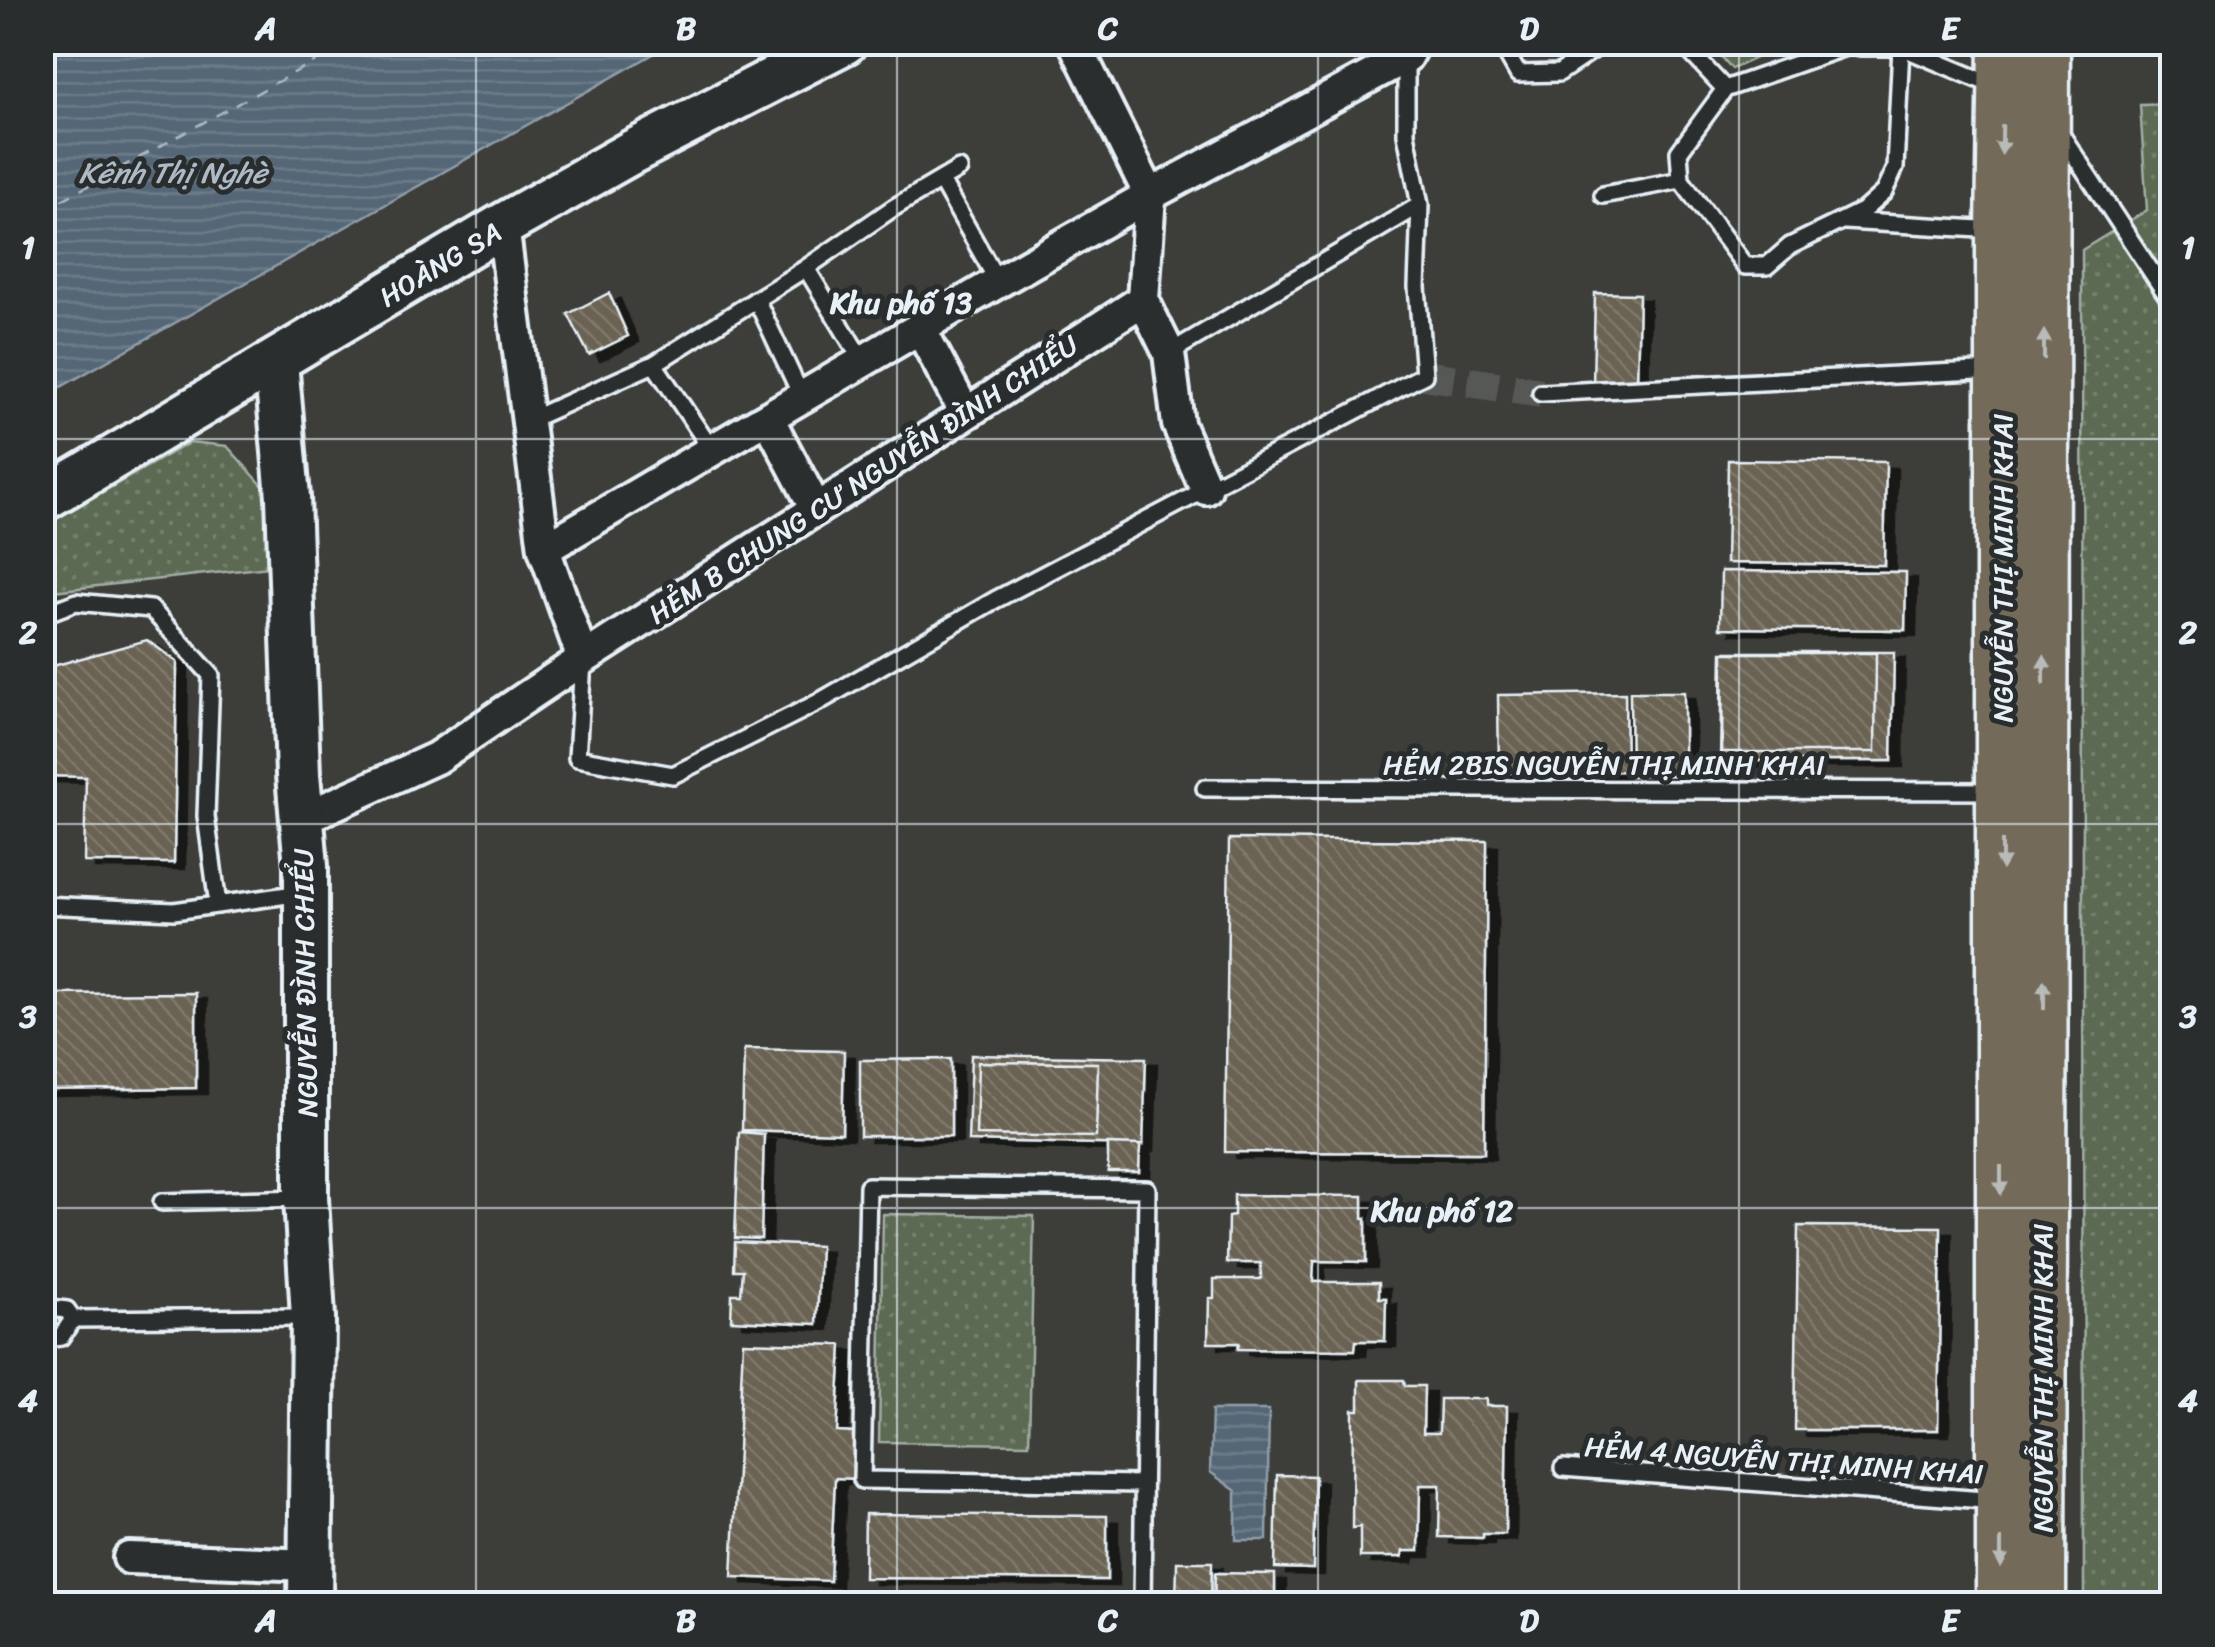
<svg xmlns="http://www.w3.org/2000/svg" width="2215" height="1647" viewBox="0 0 2215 1647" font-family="Sriracha,sans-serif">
  <defs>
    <pattern id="park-dots" width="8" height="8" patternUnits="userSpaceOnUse" patternTransform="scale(2.5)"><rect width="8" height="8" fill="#5c6a52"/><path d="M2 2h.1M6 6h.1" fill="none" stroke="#73806c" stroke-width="1.8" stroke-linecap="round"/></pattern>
    <pattern id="water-rules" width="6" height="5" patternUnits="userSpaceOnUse" patternTransform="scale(2.5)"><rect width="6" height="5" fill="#546676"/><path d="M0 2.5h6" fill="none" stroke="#6d7c8a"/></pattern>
    <pattern id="building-back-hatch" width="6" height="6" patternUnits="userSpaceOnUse" patternTransform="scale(2.5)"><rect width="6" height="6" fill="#6a6252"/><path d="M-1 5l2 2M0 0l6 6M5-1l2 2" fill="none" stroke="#7f796c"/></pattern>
    <filter id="shadow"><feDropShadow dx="11" dy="6" stdDeviation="0" flood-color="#0009"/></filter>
  </defs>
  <rect width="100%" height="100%" fill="#3d3d39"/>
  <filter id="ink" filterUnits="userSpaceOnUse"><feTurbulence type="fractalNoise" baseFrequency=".01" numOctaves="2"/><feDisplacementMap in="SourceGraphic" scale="20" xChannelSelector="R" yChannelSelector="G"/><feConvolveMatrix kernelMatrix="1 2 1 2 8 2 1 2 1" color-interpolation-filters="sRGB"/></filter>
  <g filter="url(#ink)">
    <path fill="url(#park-dots)" stroke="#a2aea5" stroke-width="2.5" d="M 1710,43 L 1788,43 L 1732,69 Z
      M 2172,104 L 2172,1604 L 2084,1604 L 2082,250 L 2147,210 L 2140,105 Z
      M 190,442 L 227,446 L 272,496 L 270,567 L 43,592 L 42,527 Z
      M 883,1214 L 1034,1216 L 1029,1444 L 879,1442 Z"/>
    <path fill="url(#water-rules)" stroke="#8f9eaa" stroke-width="2.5" d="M 43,42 L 673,42 L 673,43 L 43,397 Z
      M 1212,1410 L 1269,1410 L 1267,1540 L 1236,1540 L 1236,1491 L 1210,1472 Z"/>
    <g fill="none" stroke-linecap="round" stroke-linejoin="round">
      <path stroke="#adb9c4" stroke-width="2.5" stroke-dasharray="12 10" stroke-linecap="butt" d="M 42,211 L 350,42"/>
    </g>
    <path fill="url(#building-back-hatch)" stroke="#e8f1f8" stroke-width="2.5" filter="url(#shadow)" d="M 609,293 L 628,336 L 589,355 L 568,314 Z
      M 1595,293 L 1639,294 L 1637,387 L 1593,386 Z
      M 1728,460 L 1886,462 L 1884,565 L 1726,563 Z
      M 1721,571 L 1906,572 L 1905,630 L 1720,628 Z
      M 147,640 L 177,662 L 174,863 L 84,862 L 86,777 L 42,776 L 42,669 Z
      M 1722,652 L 1894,652 L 1892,761 L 1720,761 Z
      M 1723,653 L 1876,653 L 1875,752 L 1722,752 Z
      M 1630,692 L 1684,692 L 1684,775 L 1631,776 Z
      M 1625,693 L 1626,771 L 1499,773 L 1498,695 Z
      M 1229,839 L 1487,841 L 1484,1153 L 1225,1152 Z
      M 196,993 L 196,1088 L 42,1090 L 42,994 Z
      M 744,1049 L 844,1051 L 842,1133 L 742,1130 Z
      M 971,1055 L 1146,1058 L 1143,1145 L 968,1141 Z
      M 951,1059 L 951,1136 L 860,1136 L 860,1060 Z
      M 978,1062 L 1098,1063 L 1096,1137 L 976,1135 Z
      M 739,1132 L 764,1134 L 761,1239 L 735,1238 Z
      M 1108,1144 L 1140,1145 L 1139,1172 L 1108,1172 Z
      M 1234,1195 L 1363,1196 L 1363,1218 L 1366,1218 L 1366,1262 L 1314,1261 L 1313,1282 L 1379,1282 L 1379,1298 L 1386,1298 L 1385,1341 L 1356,1341 L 1355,1350 L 1238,1349 L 1239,1343 L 1208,1343 L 1209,1298 L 1214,1298 L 1214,1279 L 1261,1279 L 1261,1263 L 1227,1263 L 1228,1217 L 1234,1216 Z
      M 1798,1226 L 1941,1227 L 1938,1430 L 1795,1430 Z
      M 735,1242 L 820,1246 L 817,1324 L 731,1320 L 732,1294 L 741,1294 L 743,1270 L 734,1270 Z
      M 743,1342 L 842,1345 L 837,1432 L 857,1433 L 855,1479 L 835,1478 L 830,1581 L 732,1577 Z
      M 1359,1380 L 1404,1380 L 1405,1386 L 1424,1386 L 1423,1433 L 1439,1433 L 1440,1399 L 1486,1399 L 1486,1406 L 1507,1406 L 1505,1534 L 1483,1534 L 1483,1538 L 1439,1537 L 1440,1485 L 1420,1485 L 1419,1551 L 1403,1551 L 1402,1557 L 1360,1557 L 1360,1527 L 1352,1528 L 1353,1410 L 1359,1410 Z
      M 1277,1475 L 1315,1476 L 1313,1569 L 1275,1568 Z
      M 865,1514 L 1107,1516 L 1107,1580 L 864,1578 Z
      M 1177,1562 L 1212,1562 L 1211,1604 L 1176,1604 Z
      M 1215,1573 L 1275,1574 L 1275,1604 L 1214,1604 Z
      M 1312,1597 L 1357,1598 L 1357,1603 L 1377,1604 L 1312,1604 Z"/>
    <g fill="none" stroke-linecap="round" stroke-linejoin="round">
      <path stroke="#575856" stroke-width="30" stroke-dasharray="30 15" stroke-linecap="butt" d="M 1424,375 L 1541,393"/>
      <defs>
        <path id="lane" d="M 1500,42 L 1518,74 L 1559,73 L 1605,42
          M 1681,42 L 1725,89
          M 2058,130 L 2172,303
          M 1681,180 L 1745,266 L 1767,266 L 1790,246 L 1864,210 L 1884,192 L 1895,168 L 1901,47
          M 941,181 L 998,282
          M 1603,195 L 1681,180 L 1679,152 L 1725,89 L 1845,47 L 1901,47 L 1995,86
          M 1845,221 L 1997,230
          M 806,268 L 863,362
          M 756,299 L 802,397
          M 1169,353 L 1420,205
          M 654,364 L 712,450
          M 1541,393 L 1977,371 L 1996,372
          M 527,421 L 654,364 L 806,268 L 893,208 L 959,169
          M 42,615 L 76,602 L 151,609 L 211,675 L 206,816 L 218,905
          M 583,661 L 577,758 L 673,775 L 817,703 L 995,600 L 1424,375 L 1417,287 L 1420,205 L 1406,134 L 1406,57
          M 1205,788 L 1998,791
          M 42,905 L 174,911 L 302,893
          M 162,1202 L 302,1198
          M 42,1307 L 67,1310 L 73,1319 L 309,1317
          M 42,1340 L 61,1337 L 73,1319
          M 1563,1468 L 1997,1501
          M 1142,1604 L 1147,1189 L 868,1186 L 862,1480 L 1143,1484"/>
        <path id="street" d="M 1074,42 L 1150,195 L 1143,300 L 1169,353 L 1178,424 L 1206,489
          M 503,225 L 544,549 L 583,659
          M 920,328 L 965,413
          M 768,418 L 816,509
          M 544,549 L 998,282 L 1150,195 L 1406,57 L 1414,42
          M 302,819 L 436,758 L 583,659 L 1143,300
          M 129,1558 L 311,1565"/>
        <path id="secondary" d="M 276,362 L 288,497 L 298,775 L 306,866 L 306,1198 L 313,1317 L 310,1604
          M 42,500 L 503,225 L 632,152 L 845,42"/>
        <path id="primary" d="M 2001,1604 L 2001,230 L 2004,42
          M 2041,1604 L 2045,42"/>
      </defs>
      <use href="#lane" stroke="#e8f1f8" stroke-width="22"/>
      <use href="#street" stroke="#e8f1f8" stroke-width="38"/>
      <use href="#secondary" stroke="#e8f1f8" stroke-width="50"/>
      <use href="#primary" stroke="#e8f1f8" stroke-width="55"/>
      <use href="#lane" stroke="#2a2d2e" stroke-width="15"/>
      <use href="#street" stroke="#2a2d2e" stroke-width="30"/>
      <use href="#secondary" stroke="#2a2d2e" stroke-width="42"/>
      <use href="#primary" stroke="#736b5a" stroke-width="48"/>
    </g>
    <defs><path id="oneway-solid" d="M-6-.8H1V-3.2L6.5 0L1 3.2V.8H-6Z" transform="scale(2.5)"/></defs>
    <g fill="#b9bbb9">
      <use href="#oneway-solid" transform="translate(2002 140) rotate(91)"/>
      <use href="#oneway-solid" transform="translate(2044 345) rotate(-90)"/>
      <use href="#oneway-solid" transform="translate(2044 670) rotate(-90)"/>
      <use href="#oneway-solid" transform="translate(2002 855) rotate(90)"/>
      <use href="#oneway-solid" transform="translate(2044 995) rotate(-90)"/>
      <use href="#oneway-solid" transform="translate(2001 1180) rotate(90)"/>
      <use href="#oneway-solid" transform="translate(2001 1553) rotate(90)"/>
    </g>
  </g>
  <path fill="none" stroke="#e8f1f8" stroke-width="2.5" stroke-opacity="0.55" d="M 476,42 L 476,1604M 897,42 L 897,1604M 1318,42 L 1318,1604M 1739,42 L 1739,1604M 42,439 L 2172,439M 42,824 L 2172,824M 42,1208 L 2172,1208"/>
  <g text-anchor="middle" stroke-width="10" stroke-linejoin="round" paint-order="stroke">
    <g font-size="28" fill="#e8f1f8" stroke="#2a2d2e">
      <text transform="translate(440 264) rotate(-31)" y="10">HOÀNG SA</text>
      <text transform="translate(863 479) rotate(-33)" y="10">HẺM B CHUNG CƯ NGUYỄN ÐÌNH CHIỂU</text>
      <text transform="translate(2002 568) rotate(-90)" y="10">NGUYỄN THỊ MINH KHAI</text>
      <text x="1604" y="774">HẺM 2BIS NGUYỄN THỊ MINH KHAI</text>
      <text transform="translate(305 983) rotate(-91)" y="10">NGUYỄN ĐÌNH CHIỂU</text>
      <text transform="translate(2042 1378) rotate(-90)" y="10">NGUYỄN THỊ MINH KHAI</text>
      <text transform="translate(1784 1460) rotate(4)" y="10">HẺM 4 NGUYỄN THỊ MINH KHAI</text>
    </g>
    <g font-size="30" font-style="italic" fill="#adb9c4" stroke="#2a2d2e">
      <text x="173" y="183">Kênh Thị Nghè</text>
    </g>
    <g font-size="30" font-weight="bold" fill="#e8f1f8" stroke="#2a2d2e">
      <text x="901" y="313">Khu phố 13</text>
      <text x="1442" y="1221">Khu phố 12</text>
    </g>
  </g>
  <rect width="2215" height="1647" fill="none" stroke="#2a2d2e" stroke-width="110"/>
  <rect x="55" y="55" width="2105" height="1537" fill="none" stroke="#e8f1f8" stroke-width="4"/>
  <g font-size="32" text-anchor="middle" font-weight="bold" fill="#e8f1f8">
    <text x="266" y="39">A</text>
    <text x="686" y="39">B</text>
    <text x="1108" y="39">C</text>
    <text x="1529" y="39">D</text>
    <text x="1950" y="39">E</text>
    <text x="28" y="258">1</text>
    <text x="2188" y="258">1</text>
    <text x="28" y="643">2</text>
    <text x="2188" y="643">2</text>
    <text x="28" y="1027">3</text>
    <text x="2188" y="1027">3</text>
    <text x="28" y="1411">4</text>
    <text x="2188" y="1411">4</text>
    <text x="266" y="1631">A</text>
    <text x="686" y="1631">B</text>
    <text x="1108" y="1631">C</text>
    <text x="1529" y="1631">D</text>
    <text x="1950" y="1631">E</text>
  </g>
</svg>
